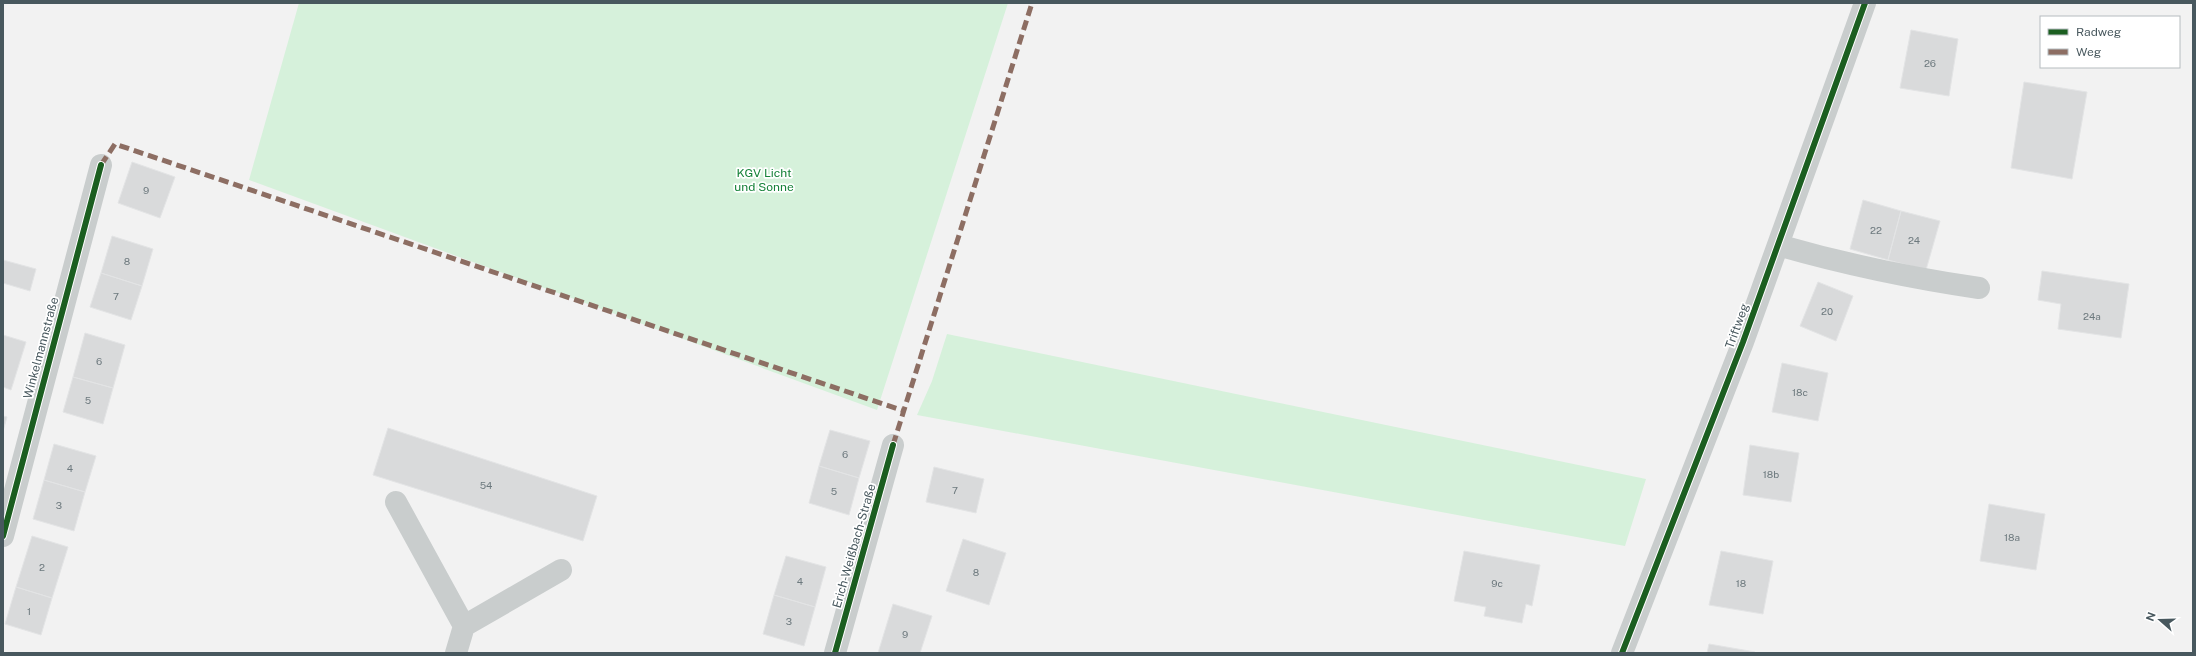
<svg xmlns="http://www.w3.org/2000/svg" width="2196" height="656" viewBox="0 0 2196 656" font-family="'Public Sans',sans-serif">
  <rect width="100%" height="100%" fill="#f2f2f2"/>
  <path fill="#d6f1db" d="M 299,3 L 1008,3 L 877,410 L 249,180 Z
    M 947,334 L 1646,479 L 1625,546 L 917,415 L 932,381 Z"/>
  <path fill="#d9dadb" stroke="#e3e4e5" d="M 1911,30 L 1958,39 L 1949,96 L 1900,88 Z
    M 2024,82 L 2087,92 L 2072,179 L 2011,168 Z
    M 132,162 L 175,177 L 160,218 L 118,203 Z
    M 1863,200 L 1901,211 L 1888,260 L 1850,249 Z
    M 1901,211 L 1940,221 L 1926,270 L 1888,260 Z
    M 112,236 L 153,249 L 142,286 L 101,273 Z
    M 3,260 L 36,269 L 30,291 L 3,283 Z
    M 2042,271 L 2129,284 L 2121,338 L 2058,329 L 2061,304 L 2038,300 Z
    M 101,273 L 142,286 L 131,320 L 90,307 Z
    M 1818,282 L 1853,296 L 1836,341 L 1800,326 Z
    M 85,333 L 125,345 L 113,388 L 73,377 Z
    M 3,335 L 26,342 L 11,390 L 3,387 Z
    M 1782,363 L 1828,373 L 1818,421 L 1772,412 Z
    M 73,377 L 113,388 L 103,424 L 63,412 Z
    M 3,416 L 7,417 L 3,431 Z
    M 388,428 L 597,496 L 583,541 L 373,475 Z
    M 830,430 L 870,441 L 859,478 L 819,466 Z
    M 54,444 L 96,456 L 85,492 L 44,480 Z
    M 1750,445 L 1799,453 L 1791,502 L 1743,495 Z
    M 819,466 L 859,478 L 849,515 L 809,503 Z
    M 934,467 L 984,479 L 976,513 L 926,502 Z
    M 44,480 L 85,492 L 74,531 L 33,519 Z
    M 1989,504 L 2045,514 L 2036,570 L 1980,561 Z
    M 32,536 L 68,547 L 52,598 L 16,587 Z
    M 963,539 L 1006,553 L 989,605 L 946,591 Z
    M 1464,551 L 1540,565 L 1532,606 L 1526,604 L 1522,623 L 1484,616 L 1486,607 L 1454,601 Z
    M 1721,551 L 1773,561 L 1763,614 L 1709,605 Z
    M 786,556 L 826,567 L 815,607 L 774,595 Z
    M 16,587 L 52,598 L 41,635 L 5,624 Z
    M 774,595 L 815,607 L 804,646 L 763,634 Z
    M 893,604 L 932,616 L 920,653 L 878,653 Z
    M 1709,644 L 1755,652 L 1755,653 L 1707,653 Z"/>
  <g fill="none" stroke-linecap="round" stroke-linejoin="round">
    <path stroke="#c9cdcd" stroke-width="22" d="M 1778,245 C 1844,264 1911,278 1979,288
      M 396,502 L 464,626 L 456,653
      M 3,536 L 101,165
      M 464,626 L 561,570
      M 835,653 L 893,445
      M 1622,653 L 1743,342 L 1865,3"/>
    <path stroke="#8d6e63" stroke-width="5" stroke-dasharray="10 5" stroke-linecap="butt" d="M 101,165 L 115,144 L 904,411
      M 893,445 L 1032,3"/>
    <defs>
      <path id="cycleway" d="M 3,536 L 101,165
        M 835,653 L 893,445
        M 1622,653 L 1743,342 L 1865,3"/>
    </defs>
    <use href="#cycleway" stroke="#fff" stroke-width="8"/>
    <use href="#cycleway" stroke="#1b5e20" stroke-width="6"/>
  </g>
  <g text-anchor="middle" stroke-width="3.5" stroke-linejoin="round" paint-order="stroke">
    <g font-size="10" fill="#6d797e">
      <text x="1930" y="67">26</text>
      <text x="146" y="194">9</text>
      <text x="1876" y="234">22</text>
      <text x="1914" y="244">24</text>
      <text x="127" y="265">8</text>
      <text x="116" y="300">7</text>
      <text x="1827" y="315">20</text>
      <text x="2092" y="320">24a</text>
      <text x="99" y="365">6</text>
      <text x="1800" y="396">18c</text>
      <text x="88" y="404">5</text>
      <text x="845" y="458">6</text>
      <text x="70" y="472">4</text>
      <text x="1771" y="478">18b</text>
      <text x="486" y="489">54</text>
      <text x="955" y="494">7</text>
      <text x="834" y="495">5</text>
      <text x="59" y="509">3</text>
      <text x="2012" y="541">18a</text>
      <text x="42" y="571">2</text>
      <text x="976" y="576">8</text>
      <text x="800" y="585">4</text>
      <text x="1497" y="587">9c</text>
      <text x="1741" y="587">18</text>
      <text x="29" y="615">1</text>
      <text x="789" y="625">3</text>
      <text x="905" y="638">9</text>
    </g>
    <g font-size="12" fill="#168239" stroke="#fff">
      <text x="764" y="177">KGV Licht<tspan x="764" dy="14">und Sonne</tspan></text>
    </g>
    <g font-size="12" fill="#48585e" stroke="#fff">
      <text transform="translate(1737 326) rotate(-70)" y="4">Triftweg</text>
      <text transform="translate(41 348) rotate(-75)" y="4">Winkelmannstraße</text>
      <text transform="translate(854 546) rotate(-74)" y="4">Erich-Weißbach-Straße</text>
    </g>
  </g>
  <rect width="2196" height="656" fill="none" stroke="#48585e" stroke-width="8"/>
  <rect x="2040" y="16" width="140" height="52" fill="#ffffff" stroke="#b6bcbf"/>
  <rect x="2048" y="29" width="20" height="6" fill="#1b5e20" stroke="#b6bcbf"/>
  <text x="2076" y="36" font-size="12" fill="#48585e">Radweg</text>
  <rect x="2048" y="49" width="20" height="6" fill="#8d6e63" stroke="#b6bcbf"/>
  <text x="2076" y="56" font-size="12" fill="#48585e">Weg</text>
  <g transform="translate(2160 620) rotate(290)" stroke="#ffffff" stroke-width="3" paint-order="stroke">
  <path d="M0-3L7 15L0 10L-7 15Z" fill="#48585e"/>
  <text y="-6" font-size="11" font-weight="bold" text-anchor="middle" fill="#48585e">N</text>
  </g>
</svg>
